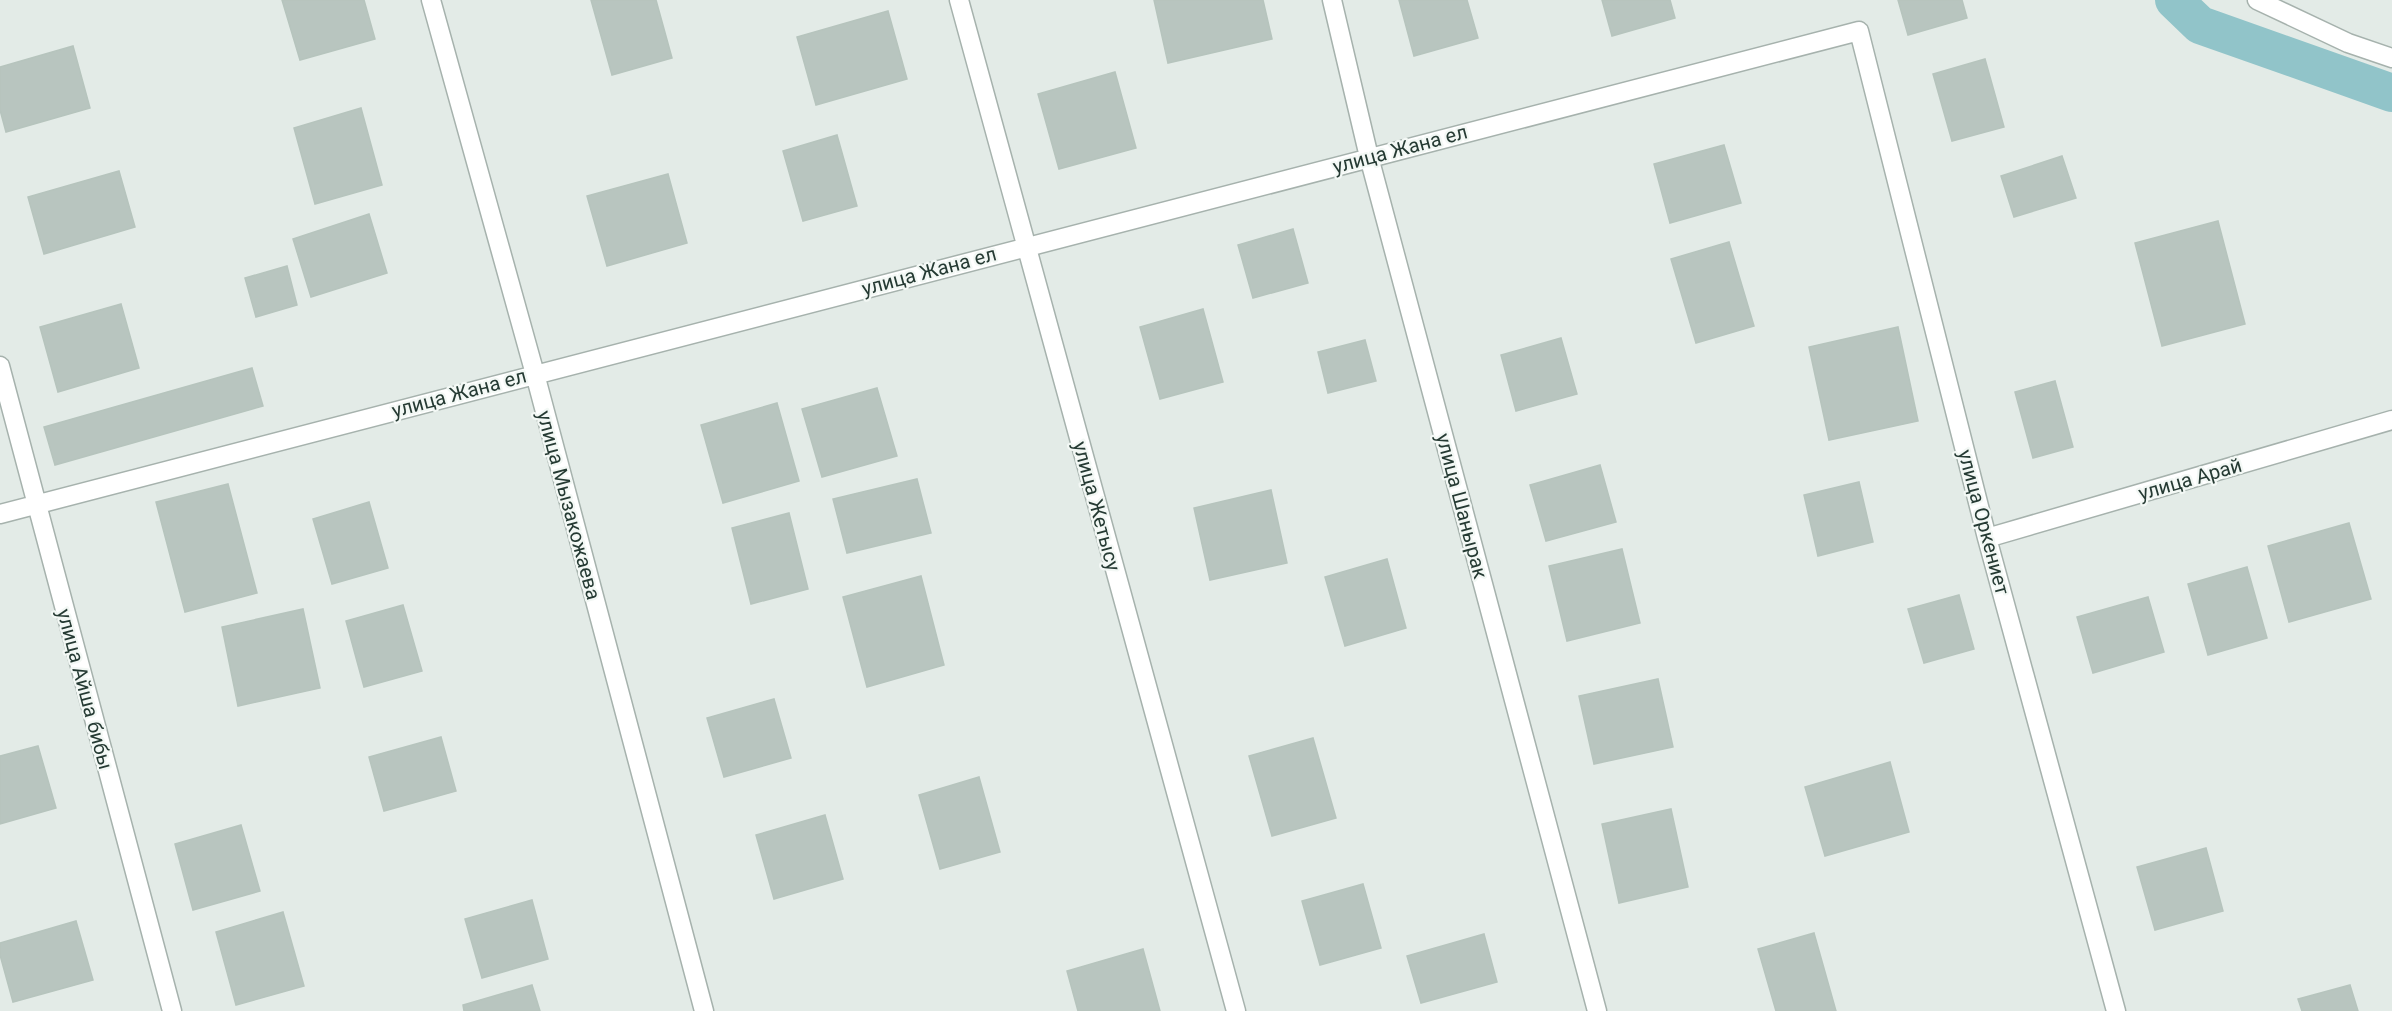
<svg xmlns="http://www.w3.org/2000/svg" width="2392" height="1011" viewBox="0 0 2392 1011" font-family="Roboto,sans-serif">
  <rect width="100%" height="100%" fill="#e3ebe7"/>
  <g fill="none" stroke-linecap="round" stroke-linejoin="round">
    <path stroke="#91c4c9" stroke-width="38" d="M 2174,0 L 2200,25 L 2392,93"/>
  </g>
  <path fill="#b8c5bf" stroke="#b6c4bd" stroke-width="1.5" d="M 282,0 L 364,0 L 375,39 L 300,60 Z
    M 591,0 L 656,0 L 672,58 L 612,75 Z
    M 1154,0 L 1263,0 L 1272,39 L 1168,63 Z
    M 1399,0 L 1467,0 L 1478,38 L 1414,56 Z
    M 1602,0 L 1670,0 L 1675,18 L 1612,36 Z
    M 1898,0 L 1962,0 L 1967,18 L 1908,35 Z
    M 888,11 L 907,79 L 816,105 L 797,37 Z
    M 73,46 L 90,108 L 6,132 L 0,110 L 0,67 Z
    M 1985,59 L 2004,127 L 1952,141 L 1933,74 Z
    M 1115,72 L 1136,148 L 1059,169 L 1038,94 Z
    M 361,108 L 382,185 L 315,204 L 294,128 Z
    M 837,135 L 857,206 L 803,221 L 783,151 Z
    M 1724,145 L 1741,203 L 1670,223 L 1654,164 Z
    M 2062,156 L 2076,198 L 2014,217 L 2001,176 Z
    M 119,171 L 135,227 L 44,254 L 28,197 Z
    M 668,174 L 687,243 L 607,266 L 587,196 Z
    M 369,214 L 387,273 L 311,297 L 293,239 Z
    M 2218,221 L 2245,324 L 2162,346 L 2135,243 Z
    M 1293,229 L 1308,283 L 1253,298 L 1238,245 Z
    M 1729,242 L 1754,326 L 1696,343 L 1671,259 Z
    M 287,266 L 297,305 L 256,317 L 245,278 Z
    M 121,304 L 139,368 L 58,392 L 40,327 Z
    M 1203,309 L 1223,382 L 1160,399 L 1140,327 Z
    M 1898,327 L 1918,421 L 1829,440 L 1809,347 Z
    M 1561,338 L 1577,394 L 1516,411 L 1501,355 Z
    M 1365,340 L 1376,381 L 1328,393 L 1318,352 Z
    M 252,368 L 263,406 L 55,465 L 44,427 Z
    M 2055,381 L 2073,447 L 2033,458 L 2015,392 Z
    M 877,388 L 897,456 L 822,477 L 802,409 Z
    M 777,403 L 799,481 L 723,503 L 701,425 Z
    M 1600,465 L 1616,522 L 1546,541 L 1530,485 Z
    M 917,479 L 931,533 L 847,553 L 833,499 Z
    M 1859,482 L 1873,542 L 1818,556 L 1804,495 Z
    M 228,484 L 257,593 L 185,612 L 156,502 Z
    M 1271,490 L 1287,563 L 1210,580 L 1194,508 Z
    M 369,502 L 388,568 L 332,584 L 313,519 Z
    M 789,513 L 808,589 L 751,604 L 732,528 Z
    M 2349,523 L 2371,599 L 2289,622 L 2268,546 Z
    M 1622,549 L 1640,623 L 1567,641 L 1549,566 Z
    M 1387,559 L 1406,628 L 1345,646 L 1325,577 Z
    M 2247,567 L 2267,638 L 2208,655 L 2188,584 Z
    M 921,576 L 944,665 L 867,687 L 843,597 Z
    M 1959,595 L 1974,649 L 1924,663 L 1908,609 Z
    M 2148,597 L 2164,652 L 2093,673 L 2077,617 Z
    M 403,605 L 422,671 L 364,687 L 346,621 Z
    M 303,609 L 320,688 L 238,706 L 222,627 Z
    M 1658,679 L 1673,747 L 1594,764 L 1579,696 Z
    M 774,699 L 791,758 L 724,777 L 707,718 Z
    M 441,737 L 456,791 L 384,811 L 369,757 Z
    M 1313,738 L 1336,818 L 1272,836 L 1249,756 Z
    M 38,746 L 56,808 L 0,824 L 0,756 Z
    M 1890,762 L 1909,832 L 1825,856 L 1805,787 Z
    M 979,777 L 1000,852 L 940,869 L 919,795 Z
    M 1671,809 L 1688,887 L 1619,903 L 1602,824 Z
    M 825,815 L 843,879 L 774,899 L 756,835 Z
    M 241,825 L 260,891 L 193,910 L 175,844 Z
    M 2206,848 L 2223,911 L 2155,930 L 2137,867 Z
    M 1363,884 L 1381,948 L 1320,965 L 1302,901 Z
    M 532,900 L 548,959 L 482,978 L 465,919 Z
    M 283,912 L 304,986 L 236,1005 L 216,932 Z
    M 76,921 L 93,980 L 13,1002 L 0,955 L 0,943 Z
    M 1814,933 L 1836,1011 L 1776,1011 L 1758,949 Z
    M 1484,934 L 1497,982 L 1421,1003 L 1407,956 Z
    M 1143,949 L 1160,1011 L 1078,1011 L 1067,971 Z
    M 532,985 L 540,1011 L 464,1011 L 463,1005 Z
    M 2350,985 L 2358,1011 L 2302,1011 L 2298,999 Z"/>
  <g fill="none" stroke-linecap="round" stroke-linejoin="round">
    <defs>
      <path id="minor" d="M 431,0 L 535,374 L 704,1011
        M 959,0 L 1236,1011
        M 1332,0 L 1369,157 L 1597,1011
        M 2257,0 L 2348,43 L 2392,58
        M 0,366 L 172,1011
        M 0,514 L 1859,31 L 1987,538 L 2116,1011
        M 1987,538 L 2392,420"/>
    </defs>
    <use href="#minor" stroke="#a6b2ad" stroke-width="21"/>
    <use href="#minor" stroke="#fff" stroke-width="18"/>
  </g>
  <g text-anchor="middle" stroke-width="4.5" stroke-linejoin="round" paint-order="stroke">
    <g font-size="20" fill="#253a33" stroke="#f3f8f5">
      <text transform="translate(1400 149) rotate(-15)" y="7">улица Жана ел</text>
      <text transform="translate(929 271) rotate(-15)" y="7">улица Жана ел</text>
      <text transform="translate(459 393) rotate(-15)" y="7">улица Жана ел</text>
      <text transform="translate(2190 479) rotate(-16)" y="7">улица Арай</text>
      <text transform="translate(569 505) rotate(75)" y="7">улица Мызакожаева</text>
      <text transform="translate(1097 506) rotate(75)" y="7">улица Жетысу</text>
      <text transform="translate(1462 506) rotate(75)" y="7">улица Шанырак</text>
      <text transform="translate(1984 522) rotate(75)" y="7">улица Оркениет</text>
      <text transform="translate(85 689) rotate(75)" y="7">улица Айша бибы</text>
    </g>
  </g>
</svg>
